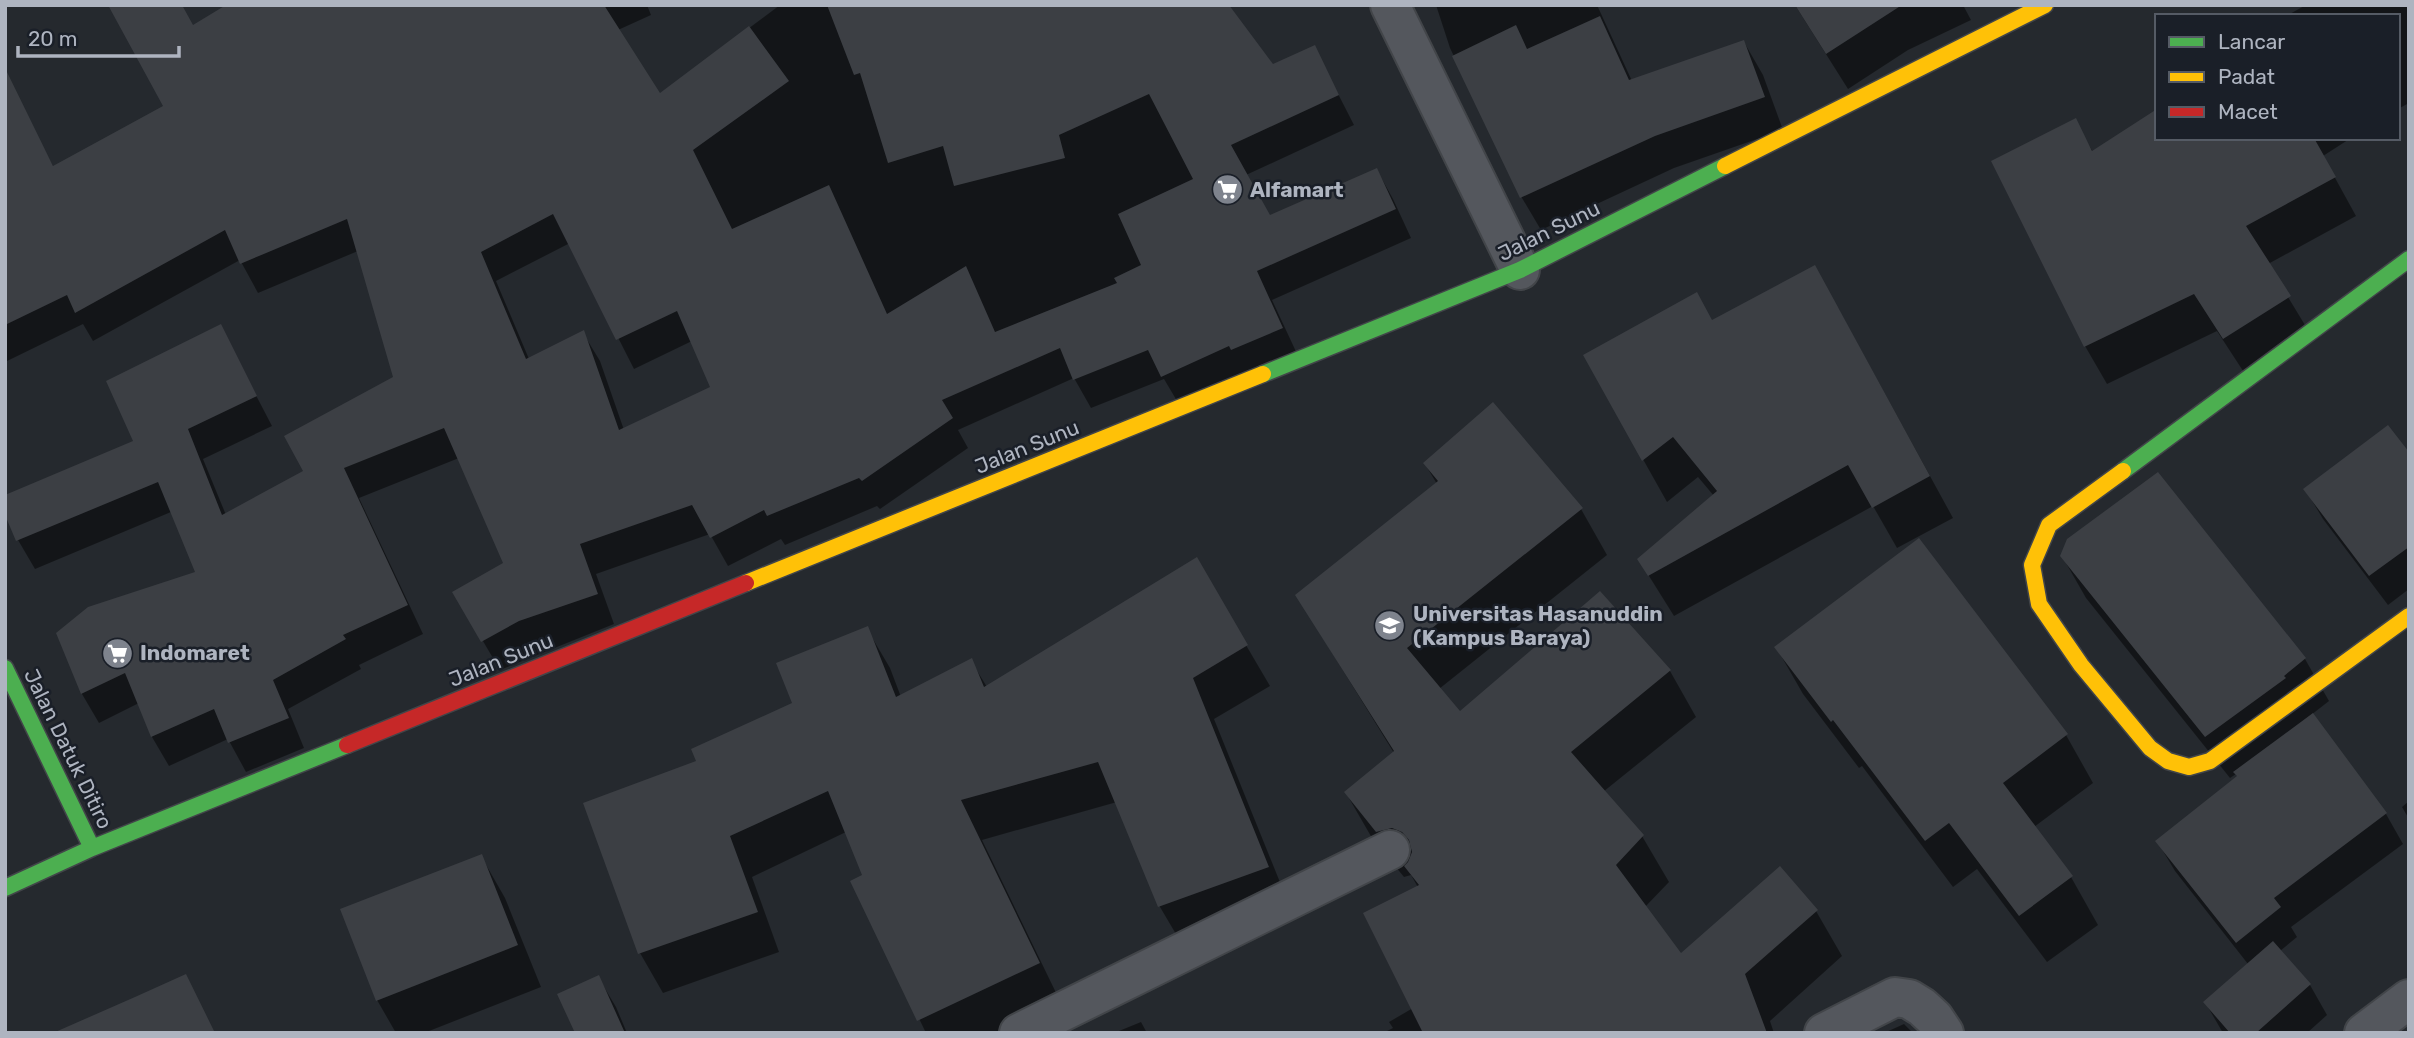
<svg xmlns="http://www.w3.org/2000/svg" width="2414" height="1038" viewBox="0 0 2414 1038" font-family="Rubik,sans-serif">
  <rect width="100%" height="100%" fill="#25292e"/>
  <path fill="#0007" fill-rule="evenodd" d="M 339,5 L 647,5 L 651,15 L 618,30 L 659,95 L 780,5 L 1227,5 L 1273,66 L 1314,47 L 1354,125 L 1246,175 L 1270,217 L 1377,170 L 1393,199 L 1411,238 L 1272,300 L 1299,358 L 1180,406 L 1164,379 L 1091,408 L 1074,378 L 958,430 L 968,448 L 880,509 L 877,506 L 785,545 L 781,539 L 728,566 L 710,534 L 596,574 L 614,624 L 500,670 L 454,592 L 506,564 L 459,458 L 359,498 L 423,634 L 359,665 L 361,669 L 288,709 L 304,748 L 246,772 L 228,739 L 169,766 L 152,737 L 139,703 L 99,723 L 82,694 L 58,633 L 197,573 L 171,512 L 35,569 L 18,540 L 135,442 L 220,326 L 272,426 L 203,459 L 226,515 L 306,471 L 395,378 L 358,251 L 258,293 L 240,260 L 93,341 L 83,324 L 5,362 L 5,137 L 31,124 L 54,168 L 166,107 L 193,27 ZM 570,243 L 634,369 L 692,341 L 713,387 L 624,430 L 600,361 L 583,333 L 529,359 L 496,281 Z
    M 1436,5 L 1597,5 L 1632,81 L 1744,42 L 1763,75 L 1783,130 L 1674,168 L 1541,230 L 1522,198 L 1450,48 Z
    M 1795,5 L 1963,5 L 1971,20 L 1908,50 L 1848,89 Z
    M 2306,5 L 2409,5 L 2409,103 L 2398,109 L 2398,16 L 2286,16 Z
    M 2075,121 L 2093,152 L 2157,138 L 2351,138 L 2323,156 L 2356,216 L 2268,264 L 2311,335 L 2247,377 L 2217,331 L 2107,384 L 2085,346 Z
    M 1838,308 L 1953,518 L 1897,548 L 1873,506 L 1674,616 L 1639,560 L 1714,496 L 1698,477 L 1667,502 L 1585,356 L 1712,322 Z
    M 2409,454 L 2409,589 L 2388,605 L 2323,519 L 2305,489 Z
    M 1425,464 L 1581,509 L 1607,555 L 1439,689 L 1460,714 L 1600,593 L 1670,671 L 1696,717 L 1603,792 L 1642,836 L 1669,882 L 1645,907 L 1681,955 L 1816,911 L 1842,956 L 1770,1021 L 1774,1033 L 1573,1033 L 1432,912 L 1411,875 L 1404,877 L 1372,838 L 1346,793 L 1394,753 L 1297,596 L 1437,484 Z
    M 2158,474 L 2305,659 L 2329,701 L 2311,715 L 2386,814 L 2403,844 L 2291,927 L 2297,937 L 2280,951 L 2310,985 L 2327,1015 L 2307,1033 L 2223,1033 L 2205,1002 L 2248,964 L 2175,871 L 2157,841 L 2238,777 L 2236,774 L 2230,778 L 2086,598 L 2062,556 Z
    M 1918,541 L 2066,735 L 2093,783 L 2034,827 L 2071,877 L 2098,925 L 2047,962 L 1977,869 L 1953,887 L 1862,766 L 1859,768 L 1803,694 L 1776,647 Z
    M 1196,560 L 1270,686 L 1214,719 L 1290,907 L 1183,946 L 1160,907 L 1117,802 L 982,840 L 1061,1003 L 999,1033 L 926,1033 L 853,882 L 864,876 L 846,832 L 752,877 L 779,952 L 663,993 L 640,953 L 585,804 L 699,762 L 794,704 L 867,629 L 890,668 L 901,697 L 971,661 L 987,687 Z
    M 2409,801 L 2409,819 L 2402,807 Z
    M 481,856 L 505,898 L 541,987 L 424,1033 L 396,1033 L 377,1000 Z
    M 598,977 L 616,1007 L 627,1033 L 577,1033 Z
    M 1413,1008 L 1494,1033 L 1383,1033 L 1393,1028 L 1389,1022 Z
    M 1141,1022 L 1147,1033 L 1114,1033 Z
    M 1904,1024 L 1913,1033 L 1884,1033 Z"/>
  <path fill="#3c3f44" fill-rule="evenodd" d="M 108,5 L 182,5 L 193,25 L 226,5 L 604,5 L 660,93 L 749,26 L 789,81 L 693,150 L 732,229 L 829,185 L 887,314 L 966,266 L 995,332 L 1117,283 L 1114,278 L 1141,265 L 1118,214 L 1193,179 L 1149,94 L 1059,135 L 1065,158 L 954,186 L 943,146 L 888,163 L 860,73 L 854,75 L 827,5 L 1229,5 L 1273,64 L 1315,45 L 1339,95 L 1231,145 L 1270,215 L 1377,168 L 1396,209 L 1257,271 L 1283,328 L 1231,350 L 1229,346 L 1161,377 L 1148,350 L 1073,380 L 1060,348 L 942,400 L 953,418 L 862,481 L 859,478 L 767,516 L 764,510 L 710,538 L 692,505 L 580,544 L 598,594 L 519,621 L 481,642 L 452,592 L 503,563 L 444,428 L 344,468 L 408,605 L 343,635 L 346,639 L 273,680 L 289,718 L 228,743 L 214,709 L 151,737 L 125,673 L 81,694 L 56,633 L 88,607 L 195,572 L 158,482 L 16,541 L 5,515 L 5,495 L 133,441 L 106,381 L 221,324 L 257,396 L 188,429 L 222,515 L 303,471 L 284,436 L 393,377 L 347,219 L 240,264 L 225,230 L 75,313 L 67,295 L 5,325 L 5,68 L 53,166 L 163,106 ZM 553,214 L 616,340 L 677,311 L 710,387 L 619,430 L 584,330 L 526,359 L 481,252 Z
    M 1795,5 L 1902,5 L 1826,54 Z
    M 1600,16 L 1629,80 L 1744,40 L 1765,97 L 1655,136 L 1520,198 L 1452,56 L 1516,25 L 1527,49 Z
    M 2157,109 L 2157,138 L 2314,138 L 2336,177 L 2246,226 L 2291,296 L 2223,339 L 2194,294 L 2084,347 L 1991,161 L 2076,118 L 2092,151 Z
    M 1815,265 L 1930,476 L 1872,508 L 1848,465 L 1648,576 L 1637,559 L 1717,491 L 1673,437 L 1642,461 L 1583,355 L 1697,292 L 1712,320 Z
    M 1493,402 L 1583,508 L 1407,648 L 1460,711 L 1600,591 L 1671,670 L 1571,752 L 1644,835 L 1616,865 L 1681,953 L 1780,866 L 1818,910 L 1745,974 L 1767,1033 L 1423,1033 L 1363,913 L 1419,885 L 1404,866 L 1408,862 L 1412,852 L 1409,840 L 1402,832 L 1392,828 L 1376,832 L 1344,792 L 1394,751 L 1295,595 L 1438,481 L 1423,463 Z
    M 2388,425 L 2409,452 L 2409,547 L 2369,576 L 2303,489 Z
    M 2158,472 L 2306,658 L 2284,676 L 2286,678 L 2205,737 L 2060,556 L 2067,539 Z
    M 1919,538 L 2068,734 L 2003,783 L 2073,876 L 2019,916 L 1949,823 L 1925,841 L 1833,720 L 1831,722 L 1774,647 Z
    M 1197,557 L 1248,645 L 1193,678 L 1269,867 L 1158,907 L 1098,762 L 961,800 L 1040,963 L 917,1021 L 850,881 L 862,875 L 828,791 L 730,836 L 758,912 L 638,954 L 583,803 L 696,761 L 691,749 L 792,703 L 776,663 L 868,626 L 896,697 L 972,658 L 984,687 Z
    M 2313,713 L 2387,813 L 2274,898 L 2281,907 L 2236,943 L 2155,841 L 2237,776 L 2233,772 Z
    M 482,854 L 518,945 L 376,1001 L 340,909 Z
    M 2273,941 L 2311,984 L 2256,1033 L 2230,1033 L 2203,1002 Z
    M 186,974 L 215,1033 L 53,1033 L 135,997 Z
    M 599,975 L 625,1033 L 575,1033 L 557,994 Z"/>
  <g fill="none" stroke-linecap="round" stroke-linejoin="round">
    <defs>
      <path id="street" d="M 1390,5 L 1520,270
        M 1019,1033 L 1390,850
        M 1824,1033 L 1895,997 L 1909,999 L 1922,1007 L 1934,1018 L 1944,1033
        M 2364,1033 L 2409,999"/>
      <path id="fast" d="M 1263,374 L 1520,270 L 1725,166
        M 2123,471 L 2409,259
        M 5,668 L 92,848
        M 5,888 L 92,848 L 347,745"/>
      <path id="slow" d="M 1725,166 L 2045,5
        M 2123,471 L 2049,525 L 2032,565 L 2039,604 L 2081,665 L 2150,748 L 2168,761 L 2189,767 L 2210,761 L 2409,616
        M 746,583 L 1263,374"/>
      <path id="jam" d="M 347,745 L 746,583"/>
    </defs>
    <use href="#street" stroke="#424549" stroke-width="42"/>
    <use href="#fast" stroke="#424549" stroke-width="19"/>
    <use href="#slow" stroke="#424549" stroke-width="19"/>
    <use href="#jam" stroke="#424549" stroke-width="19"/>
    <use href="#street" stroke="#54575d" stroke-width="38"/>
    <use href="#fast" stroke="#4caf50" stroke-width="16"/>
    <use href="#slow" stroke="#ffc107" stroke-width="16"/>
    <use href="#jam" stroke="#c62828" stroke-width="16"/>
  </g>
  <defs>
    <symbol id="supermarket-disc" viewBox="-11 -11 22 22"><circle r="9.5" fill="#7e838d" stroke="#1a1f28"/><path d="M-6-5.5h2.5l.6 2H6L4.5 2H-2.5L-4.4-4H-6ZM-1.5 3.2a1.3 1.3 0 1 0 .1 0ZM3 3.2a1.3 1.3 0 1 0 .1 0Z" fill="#fff"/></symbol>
    <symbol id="university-disc" viewBox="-11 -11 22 22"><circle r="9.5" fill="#7e838d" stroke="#1a1f28"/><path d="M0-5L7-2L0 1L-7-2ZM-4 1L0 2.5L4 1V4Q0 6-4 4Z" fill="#fff"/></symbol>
  </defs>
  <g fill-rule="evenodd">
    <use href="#supermarket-disc" x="1210" y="172" width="35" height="35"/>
    <use href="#university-disc" x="1372" y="608" width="35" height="35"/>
    <use href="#supermarket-disc" x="100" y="636" width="35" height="35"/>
  </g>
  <g text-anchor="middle" stroke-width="5" stroke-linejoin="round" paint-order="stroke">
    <g font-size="21" font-weight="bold" fill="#aeb4c0" stroke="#1a1f28" text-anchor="start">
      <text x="1250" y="197">Alfamart</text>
      <text x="1413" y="621">Universitas Hasanuddin<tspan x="1413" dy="24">(Kampus Baraya)</tspan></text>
      <text x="140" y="660">Indomaret</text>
    </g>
    <g font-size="21" fill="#aeb4c0" stroke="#1a1f28">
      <text transform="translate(1549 231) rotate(-26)" y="7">Jalan Sunu</text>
      <text transform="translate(1027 447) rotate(-22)" y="7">Jalan Sunu</text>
      <text transform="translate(501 660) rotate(-22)" y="7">Jalan Sunu</text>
      <text transform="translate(68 749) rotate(64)" y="7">Jalan Datuk Ditiro</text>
    </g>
  </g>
  <rect width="2414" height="1038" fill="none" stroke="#aeb4c0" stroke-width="14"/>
  <rect x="2155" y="14" width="245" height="126" fill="#1a1f28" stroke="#555b65" stroke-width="2"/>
  <rect x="2169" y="37" width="35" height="10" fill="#4caf50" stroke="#555b65" stroke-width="2"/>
  <text x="2218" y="49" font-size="21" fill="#aeb4c0">Lancar</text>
  <rect x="2169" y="72" width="35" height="10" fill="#ffc107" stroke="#555b65" stroke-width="2"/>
  <text x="2218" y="84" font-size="21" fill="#aeb4c0">Padat</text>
  <rect x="2169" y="107" width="35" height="10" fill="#c62828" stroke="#555b65" stroke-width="2"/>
  <text x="2218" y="119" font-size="21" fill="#aeb4c0">Macet</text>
  <path d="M18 46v10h161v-10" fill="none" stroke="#aeb4c0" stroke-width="3.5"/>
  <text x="28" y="46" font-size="21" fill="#aeb4c0" stroke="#1a1f28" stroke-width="5" paint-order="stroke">20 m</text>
</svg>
